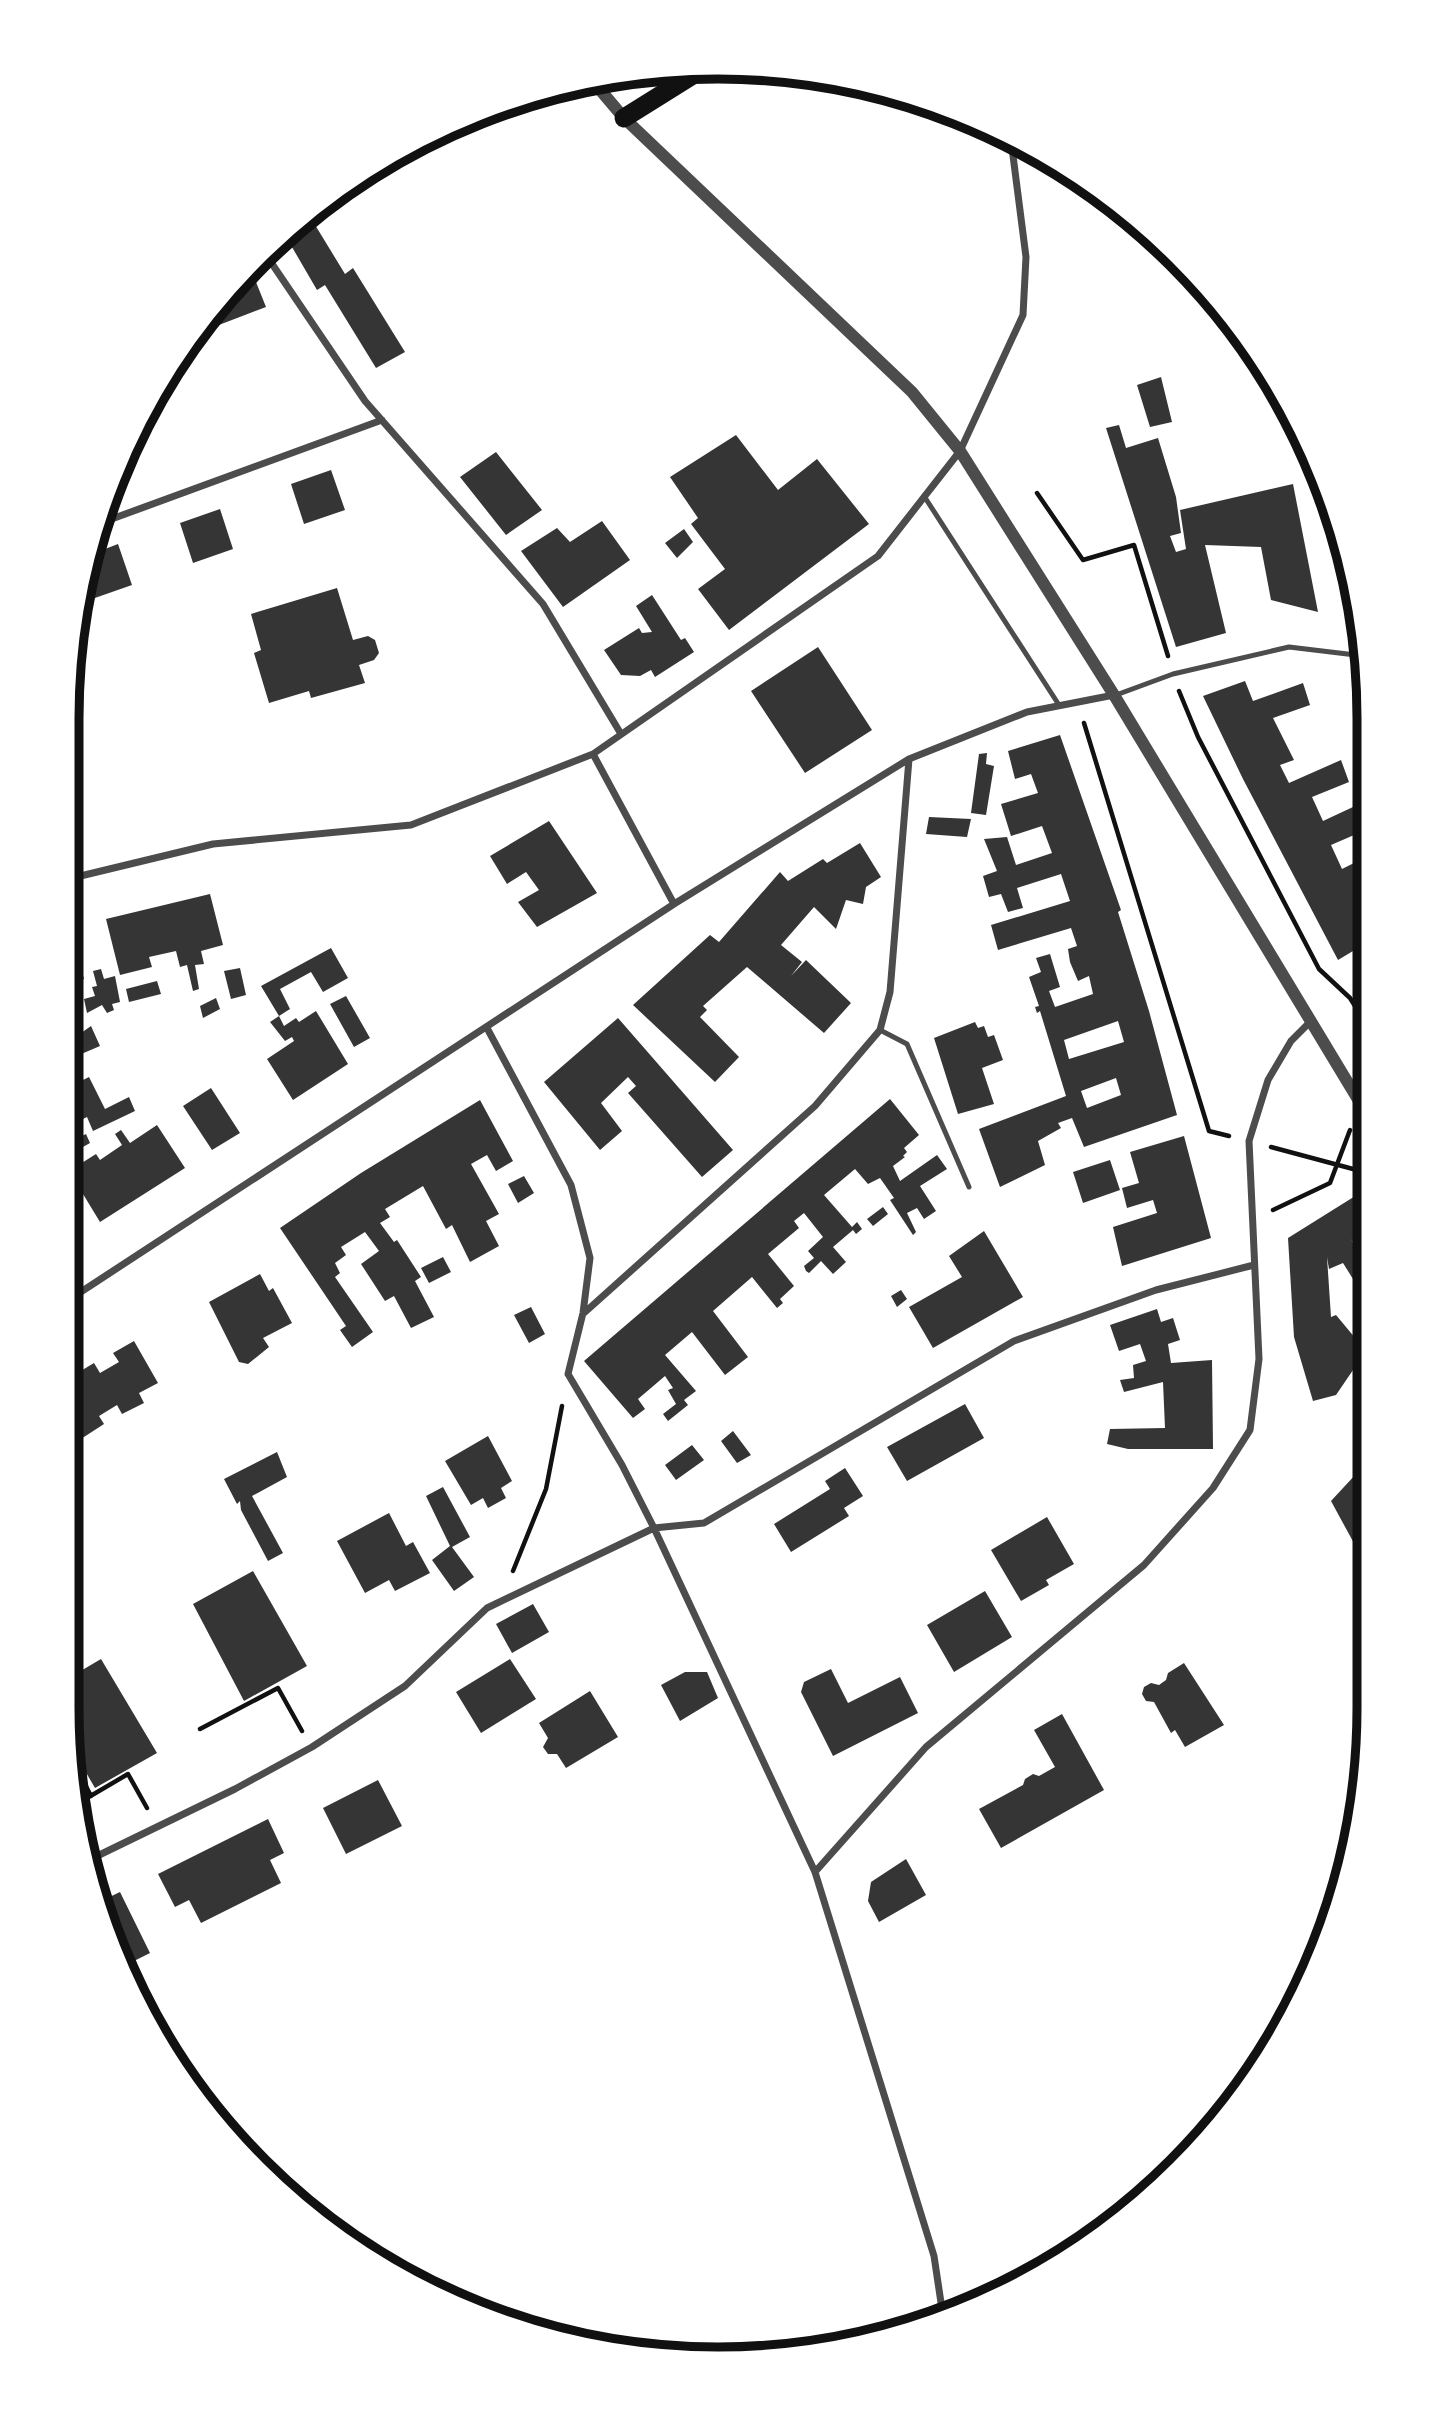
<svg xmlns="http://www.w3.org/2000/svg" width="1436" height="2426" viewBox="0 0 1436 2426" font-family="Rubik,sans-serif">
  <rect width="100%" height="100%" fill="#fff"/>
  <path fill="#353535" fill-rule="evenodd" d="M 309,215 L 345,274 L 353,268 L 405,352 L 376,368 L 325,285 L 317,290 L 285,235 Z
    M 250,267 L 266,307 L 198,333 L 197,331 Z
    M 1161,377 L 1172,422 L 1150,427 L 1137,385 Z
    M 1119,425 L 1126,448 L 1158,438 L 1176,497 L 1181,533 L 1170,536 L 1176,552 L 1186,549 L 1180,510 L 1293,484 L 1318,612 L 1271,600 L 1261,547 L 1205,545 L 1226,633 L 1176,647 L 1106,428 Z
    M 736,435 L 778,490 L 817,459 L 869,524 L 729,630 L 698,589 L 725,569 L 691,524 L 698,518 L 670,477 Z
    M 496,452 L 542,510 L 506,535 L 460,477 Z
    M 331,470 L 345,510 L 304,524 L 291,484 Z
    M 220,509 L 233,549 L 193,563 L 180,523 Z
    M 602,521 L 630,560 L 563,607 L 521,551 L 557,528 L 570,542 Z
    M 684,529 L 693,542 L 677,558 L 665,543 Z
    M 118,544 L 132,585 L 92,599 L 86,583 L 92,554 Z
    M 337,588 L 353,640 L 368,636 L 375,640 L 379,653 L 374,660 L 359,665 L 365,683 L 311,698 L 309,691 L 269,703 L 254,653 L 261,650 L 251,614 Z
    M 652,595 L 681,640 L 685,638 L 694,652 L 655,677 L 651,670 L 640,676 L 621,675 L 604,650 L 639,628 L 642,633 L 652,632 L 636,606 Z
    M 818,647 L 872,730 L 805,773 L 751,691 Z
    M 1245,681 L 1253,701 L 1303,683 L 1310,705 L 1273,718 L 1294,760 L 1280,765 L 1289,783 L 1341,760 L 1349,782 L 1312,797 L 1323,821 L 1368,800 L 1368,829 L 1331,845 L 1342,869 L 1368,856 L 1368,883 L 1354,889 L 1368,915 L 1368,942 L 1338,960 L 1243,779 L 1203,696 Z
    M 1368,727 L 1368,742 L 1358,746 L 1354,735 Z
    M 1060,735 L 1121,910 L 1118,912 L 1149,1011 L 1177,1115 L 1084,1147 L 1072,1118 L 1058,1123 L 1061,1128 L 1038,1141 L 1045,1165 L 1000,1187 L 979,1129 L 1066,1096 L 1040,1011 L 1037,1013 L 1035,1007 L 1039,1006 L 1029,977 L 1041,972 L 1036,958 L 1050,954 L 1060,987 L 1049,991 L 1055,1007 L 1093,994 L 1089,976 L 1078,981 L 1070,962 L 1068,949 L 1077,946 L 1071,928 L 998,950 L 991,925 L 1070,901 L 1061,874 L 1017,888 L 1023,908 L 1008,912 L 1001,894 L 989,897 L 983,876 L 997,871 L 984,839 L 1007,837 L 1016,865 L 1052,853 L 1042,826 L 1011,836 L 1001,804 L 1038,793 L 1031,774 L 1015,779 L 1008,751 ZM 1118,1021 L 1124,1042 L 1069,1059 L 1064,1040 ZM 1116,1078 L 1121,1095 L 1087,1108 L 1081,1091 Z
    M 987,753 L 986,764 L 994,766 L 986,815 L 971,813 L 979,754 Z
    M 1368,774 L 1368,785 L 1358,789 L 1355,779 Z
    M 929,817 L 971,819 L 967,837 L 926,834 Z
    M 549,821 L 597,893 L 537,927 L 518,902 L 539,890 L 526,872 L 507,884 L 490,856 Z
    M 860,843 L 881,877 L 866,887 L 863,904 L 846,900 L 836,929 L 814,907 L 781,945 L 802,962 L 791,976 L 806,960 L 851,1003 L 824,1033 L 747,967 L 703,1006 L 707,1010 L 700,1017 L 739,1057 L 715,1082 L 633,1005 L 710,935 L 719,942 L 780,872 L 788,881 L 823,859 L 827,863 Z
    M 210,894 L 223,945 L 201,951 L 204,964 L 195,965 L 199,989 L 193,991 L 187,965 L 180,967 L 176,951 L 149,957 L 152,967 L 120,975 L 106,919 Z
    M 71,928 L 84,979 L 68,983 L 68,929 Z
    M 331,948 L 348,978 L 323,992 L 311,972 L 280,989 L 290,1009 L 279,1016 L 261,986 Z
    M 240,968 L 246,995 L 231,999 L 224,971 Z
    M 101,969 L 104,979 L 115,976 L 120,1002 L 112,1004 L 114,1010 L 107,1013 L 102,1005 L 87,1013 L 84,999 L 95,996 L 92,987 L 97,986 L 93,971 Z
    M 157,981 L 161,994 L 129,1002 L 126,989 Z
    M 1368,986 L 1368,1014 L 1356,994 Z
    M 346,996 L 370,1038 L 354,1047 L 330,1004 Z
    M 216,998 L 220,1009 L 203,1018 L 200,1006 Z
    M 316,1011 L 348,1064 L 293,1100 L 267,1059 L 294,1041 L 292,1037 L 285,1041 L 270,1022 L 279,1016 L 284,1026 L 296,1018 L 299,1022 Z
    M 618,1018 L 733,1150 L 702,1177 L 628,1093 L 636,1086 L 628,1077 L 601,1103 L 622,1131 L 600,1150 L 544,1082 Z
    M 975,1022 L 978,1028 L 984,1026 L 988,1037 L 994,1035 L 1003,1060 L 982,1068 L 994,1104 L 958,1114 L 934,1038 Z
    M 91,1026 L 100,1046 L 79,1055 L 75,1045 L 70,1048 L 67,1043 Z
    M 67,1047 L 83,1080 L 89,1077 L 105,1109 L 129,1097 L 135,1111 L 93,1131 L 87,1117 L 67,1127 Z
    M 211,1088 L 240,1133 L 212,1150 L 183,1106 Z
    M 890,1099 L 919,1135 L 904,1148 L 907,1152 L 903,1156 L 905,1157 L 893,1166 L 900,1181 L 937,1155 L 947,1169 L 920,1186 L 936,1211 L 924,1219 L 917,1208 L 907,1213 L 916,1232 L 913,1235 L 890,1200 L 894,1198 L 880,1178 L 868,1184 L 855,1169 L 824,1195 L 852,1227 L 857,1222 L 862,1229 L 856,1234 L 853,1230 L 833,1247 L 846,1262 L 833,1274 L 821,1261 L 809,1273 L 806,1271 L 804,1266 L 814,1258 L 808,1251 L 823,1237 L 804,1213 L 794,1221 L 799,1228 L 768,1254 L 794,1286 L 780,1299 L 783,1303 L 777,1308 L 752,1277 L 713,1311 L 748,1357 L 725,1375 L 692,1332 L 665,1355 L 696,1391 L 684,1400 L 688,1405 L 668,1421 L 663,1414 L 676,1404 L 668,1390 L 673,1388 L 665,1376 L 638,1399 L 645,1409 L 633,1418 L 584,1361 Z
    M 480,1100 L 513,1161 L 496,1171 L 487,1155 L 471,1164 L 499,1214 L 486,1221 L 499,1246 L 470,1262 L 452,1225 L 446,1229 L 423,1186 L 385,1209 L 390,1217 L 380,1223 L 394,1242 L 397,1240 L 421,1277 L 415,1281 L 434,1317 L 411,1328 L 394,1296 L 385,1301 L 361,1264 L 379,1251 L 365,1232 L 341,1247 L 346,1255 L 335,1263 L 340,1273 L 335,1277 L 373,1332 L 352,1347 L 340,1330 L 346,1326 L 280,1228 L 361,1173 Z
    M 157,1125 L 185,1168 L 100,1222 L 69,1171 L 96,1154 L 100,1160 L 122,1145 L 115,1134 L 121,1130 L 130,1143 Z
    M 86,1134 L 90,1143 L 67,1156 L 67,1144 L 71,1142 L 75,1145 L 73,1140 Z
    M 1184,1136 L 1211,1238 L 1122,1266 L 1113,1227 L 1157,1213 L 1153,1200 L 1127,1208 L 1122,1188 L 1139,1183 L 1130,1152 Z
    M 1110,1160 L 1120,1190 L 1083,1203 L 1073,1172 Z
    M 524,1176 L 534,1193 L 518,1203 L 508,1184 Z
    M 1368,1188 L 1368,1224 L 1362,1228 L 1368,1240 L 1368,1266 L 1351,1239 L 1367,1269 L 1353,1279 L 1343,1263 L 1329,1269 L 1327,1257 L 1331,1317 L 1336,1315 L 1366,1351 L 1336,1395 L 1313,1401 L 1294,1337 L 1288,1238 Z
    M 883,1207 L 888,1214 L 873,1226 L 867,1219 Z
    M 984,1231 L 1023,1297 L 933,1348 L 909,1307 L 962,1277 L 949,1256 Z
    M 443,1257 L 451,1272 L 429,1283 L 421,1268 Z
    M 260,1274 L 269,1291 L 273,1288 L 292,1323 L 263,1338 L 269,1347 L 248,1364 L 239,1362 L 209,1302 Z
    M 901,1290 L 907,1299 L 897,1307 L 891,1296 Z
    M 531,1307 L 545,1334 L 529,1343 L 514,1315 Z
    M 1157,1309 L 1161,1322 L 1173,1318 L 1180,1340 L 1168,1344 L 1171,1363 L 1212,1360 L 1213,1449 L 1128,1449 L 1107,1444 L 1110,1429 L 1165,1428 L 1163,1382 L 1124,1392 L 1120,1380 L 1134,1378 L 1133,1365 L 1146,1361 L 1140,1344 L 1119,1351 L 1110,1325 Z
    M 134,1341 L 158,1383 L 139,1393 L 144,1403 L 122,1414 L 117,1405 L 99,1416 L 104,1424 L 67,1448 L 67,1391 L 79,1384 L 74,1375 L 94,1363 L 100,1373 L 119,1362 L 113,1353 Z
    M 965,1404 L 984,1438 L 907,1481 L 887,1447 Z
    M 733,1431 L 751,1455 L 737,1463 L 721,1441 Z
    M 488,1436 L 512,1481 L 501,1488 L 506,1498 L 488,1508 L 483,1498 L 471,1505 L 445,1461 Z
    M 692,1445 L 704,1460 L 676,1480 L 665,1465 Z
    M 277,1452 L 287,1477 L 252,1496 L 283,1553 L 268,1561 L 241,1510 L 240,1501 L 237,1504 L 224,1479 Z
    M 1368,1461 L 1368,1569 L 1331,1501 Z
    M 845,1468 L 863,1496 L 844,1508 L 849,1516 L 791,1552 L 774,1524 L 830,1489 L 825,1481 Z
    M 443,1487 L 470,1537 L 452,1547 L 474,1577 L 454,1591 L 432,1560 L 450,1546 L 426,1496 Z
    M 389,1513 L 406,1546 L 413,1542 L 430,1573 L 395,1591 L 389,1580 L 365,1593 L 337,1541 Z
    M 1047,1517 L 1074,1564 L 1046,1580 L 1049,1585 L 1021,1601 L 991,1550 Z
    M 253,1571 L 307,1666 L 244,1701 L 193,1604 Z
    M 985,1591 L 1012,1637 L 954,1672 L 927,1625 Z
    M 533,1604 L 549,1632 L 512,1653 L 496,1624 Z
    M 101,1659 L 157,1753 L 95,1788 L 73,1750 L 66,1708 L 67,1679 Z
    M 510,1659 L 536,1699 L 481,1733 L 456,1692 Z
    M 1184,1663 L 1224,1725 L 1185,1747 L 1175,1730 L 1171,1733 L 1154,1702 L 1146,1701 L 1142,1694 L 1144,1687 L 1151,1683 L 1159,1685 L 1166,1680 L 1168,1673 Z
    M 831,1669 L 848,1703 L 900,1677 L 918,1713 L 833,1756 L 801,1692 L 804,1682 Z
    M 685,1672 L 707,1672 L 718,1698 L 680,1721 L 661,1685 Z
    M 590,1691 L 618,1737 L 566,1768 L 557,1754 L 548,1754 L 543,1747 L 548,1738 L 539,1723 Z
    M 1062,1714 L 1104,1790 L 1001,1848 L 979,1809 L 1023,1785 L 1025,1779 L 1033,1774 L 1039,1776 L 1055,1767 L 1034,1730 Z
    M 378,1780 L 402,1826 L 346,1854 L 323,1808 Z
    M 268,1819 L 284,1853 L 270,1860 L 281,1883 L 201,1923 L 189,1900 L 175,1907 L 158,1874 Z
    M 906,1859 L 926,1895 L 879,1922 L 868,1901 L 871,1882 Z
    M 120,1892 L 150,1953 L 126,1965 L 101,1917 L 99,1902 Z"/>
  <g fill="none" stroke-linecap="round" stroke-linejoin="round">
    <path stroke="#111" stroke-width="4.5" d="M 1037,493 L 1083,560 L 1134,545 L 1168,656
      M 1179,691 L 1198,737 L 1319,969 L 1350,998 L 1368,1027
      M 1084,723 L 1209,1131 L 1229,1136
      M 1271,1147 L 1368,1173
      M 1273,1210 L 1330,1183 L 1350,1130
      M 513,1571 L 546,1489 L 562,1406
      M 200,1729 L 278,1688 L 302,1731
      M 77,1769 L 91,1796
      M 82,1801 L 128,1774 L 147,1808"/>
    <path stroke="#4c4c4c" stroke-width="5" d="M 924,496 L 1059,705
      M 1116,695 L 1173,674 L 1289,647 L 1364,656
      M 880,1030 L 907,1044 L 969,1187"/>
    <path stroke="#4c4c4c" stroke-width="7" d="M 264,252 L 365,401 L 543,604 L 621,734
      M 98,524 L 382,420
      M 593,754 L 674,904
      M 68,879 L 213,844 L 411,825 L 593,754 L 878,556 L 960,451 L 1023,315 L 1026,257 L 1011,140
      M 487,1028 L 571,1185 L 590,1258 L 583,1313 L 568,1374 L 622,1465 L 654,1528 L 815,1872 L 934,2256 L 943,2316
      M 67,1284 L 73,1297
      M 67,1301 L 674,904 L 909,759 L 1027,712 L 1114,695
      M 584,1313 L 815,1106 L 880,1030 L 890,992 L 909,759
      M 91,1859 L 235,1789 L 312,1747 L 405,1686 L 487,1608 L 654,1528 L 704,1523 L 1014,1341 L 1156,1290 L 1254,1265
      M 815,1872 L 926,1747 L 1144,1565 L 1213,1488 L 1250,1430 L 1259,1359 L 1249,1141 L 1268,1080 L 1291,1041 L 1310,1022"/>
    <path stroke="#4c4c4c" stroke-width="12" d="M 591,79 L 624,118 L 912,392 L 960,451 L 1114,695 L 1368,1116"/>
    <path stroke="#111" stroke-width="19" d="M 624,118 L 704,68"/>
  </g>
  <path d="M0 0H1436V2426H0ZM718 79H718A639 639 0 0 1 1357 718V1708A639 639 0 0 1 718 2347H718A639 639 0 0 1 79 1708V718A639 639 0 0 1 718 79Z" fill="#fff" fill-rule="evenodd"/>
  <path fill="none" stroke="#111" stroke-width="9" d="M718 79H718A639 639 0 0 1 1357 718V1708A639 639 0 0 1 718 2347H718A639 639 0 0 1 79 1708V718A639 639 0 0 1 718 79Z"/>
</svg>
